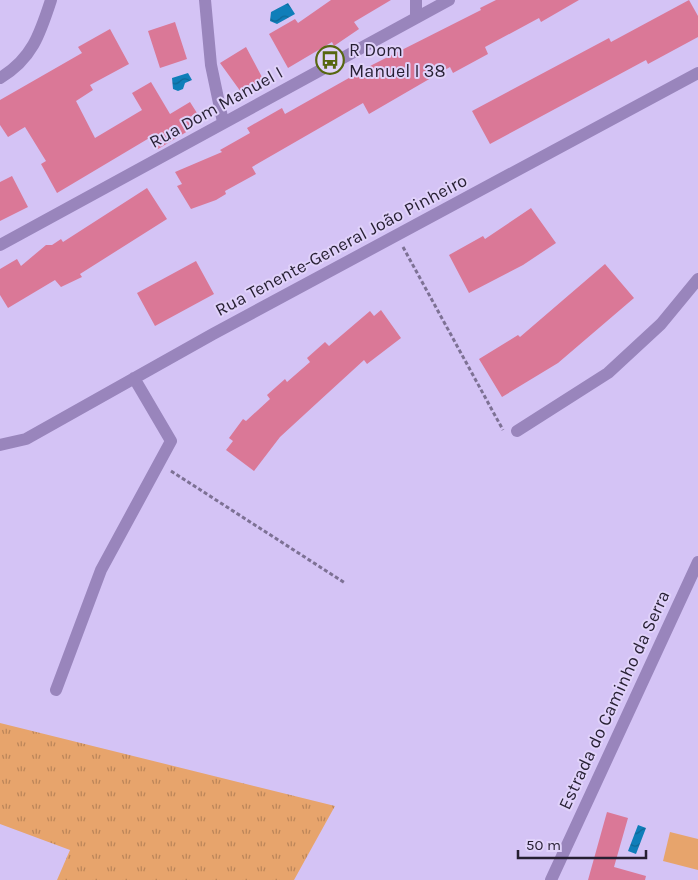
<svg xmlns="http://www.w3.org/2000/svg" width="698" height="880" viewBox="0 0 698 880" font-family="Karla,sans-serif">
  <defs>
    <pattern id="grass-tufts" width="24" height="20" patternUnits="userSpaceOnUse" patternTransform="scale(1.25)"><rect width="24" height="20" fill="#e7a46c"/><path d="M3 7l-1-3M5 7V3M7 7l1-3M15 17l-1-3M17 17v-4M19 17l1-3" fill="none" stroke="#bb8559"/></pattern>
    <pattern id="water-waves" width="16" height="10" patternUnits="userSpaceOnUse" patternTransform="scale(1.25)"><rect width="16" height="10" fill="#0f7eb9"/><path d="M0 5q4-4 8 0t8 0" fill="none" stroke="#0e6797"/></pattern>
  </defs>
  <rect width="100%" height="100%" fill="#d4c3f5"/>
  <path fill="url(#grass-tufts)" d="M 0,723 L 335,806 L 294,880 L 57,880 L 70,850 L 0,824 Z"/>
  <path fill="#e7a46c" d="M 670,832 L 698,839 L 698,870 L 663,861 Z"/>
  <path fill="url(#water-waves)" d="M 288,3 L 295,14 L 277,24 L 270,21 L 271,12 Z
    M 188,73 L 192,80 L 185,83 L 183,89 L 178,91 L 173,89 L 172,78 Z
    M 638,825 L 646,828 L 636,854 L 628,851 Z"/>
  <path fill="#da7897" d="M 331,0 L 391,0 L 354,22 L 359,29 L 334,46 L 332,42 L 288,68 L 269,34 L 295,19 L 298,23 Z
    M 496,0 L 579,0 L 541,22 L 539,18 L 485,47 L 488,54 L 453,73 L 450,67 L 369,114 L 363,103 L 252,167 L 256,174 L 225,191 L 226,194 L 216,200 L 191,209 L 177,186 L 182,184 L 175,172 L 222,152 L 220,150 L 250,133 L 247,128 L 282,108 L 285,114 L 372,65 L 481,10 L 480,8 Z
    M 689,0 L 698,16 L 698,37 L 648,64 L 646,60 L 490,144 L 472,111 L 609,38 L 611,42 Z
    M 175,22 L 187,59 L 160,68 L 148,31 Z
    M 110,29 L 129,64 L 90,85 L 93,90 L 76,101 L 95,138 L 142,110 L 132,93 L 151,82 L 170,114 L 190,102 L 197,113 L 188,118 L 193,128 L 158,149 L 151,137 L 57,193 L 41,164 L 46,161 L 25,127 L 8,137 L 0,125 L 0,100 L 82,53 L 78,47 Z
    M 246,47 L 263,79 L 241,92 L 220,63 Z
    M 12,176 L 28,207 L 0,221 L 0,182 Z
    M 147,188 L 167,219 L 80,274 L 82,277 L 61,287 L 55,280 L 8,308 L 0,295 L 0,269 L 17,259 L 21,266 L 46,245 L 52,245 L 61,239 L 63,242 Z
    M 531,208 L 556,243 L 523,265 L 469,293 L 449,255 L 483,236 L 485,239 Z
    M 196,261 L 214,294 L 155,326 L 137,293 Z
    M 605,264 L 634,298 L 558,363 L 502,397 L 479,359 L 518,335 L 520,337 Z
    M 381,310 L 401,338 L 367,364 L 364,360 L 317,403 L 280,437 L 254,471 L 226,450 L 233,441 L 229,438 L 243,419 L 246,421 L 270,399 L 267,395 L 285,379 L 287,382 L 310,362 L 307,358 L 325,342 L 329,346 L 370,311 L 374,316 Z
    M 607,812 L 628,818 L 614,867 L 646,876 L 645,880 L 588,880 Z"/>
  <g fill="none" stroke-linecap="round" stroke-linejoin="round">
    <path stroke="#7d7194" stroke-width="3" stroke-dasharray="4 2.5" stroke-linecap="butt" d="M 403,247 L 503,430
      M 171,471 L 345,583"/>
    <path stroke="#9985bc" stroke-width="12" d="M 205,0 L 211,65 L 223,122
      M 416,18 L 416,0
      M 0,78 C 32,59 40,34 51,0
      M 0,245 L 449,0
      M 517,431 L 608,373 L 661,324 L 698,279
      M 0,445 L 26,439 L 213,334 L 698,73
      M 56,690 L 101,570 L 171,441 L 134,378"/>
    <path stroke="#9985bc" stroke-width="12" d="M 551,880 L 698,562"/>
  </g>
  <defs>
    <symbol id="bus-ring" viewBox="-11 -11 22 22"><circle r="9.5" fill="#e0d2fa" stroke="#576710" stroke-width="1.5"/><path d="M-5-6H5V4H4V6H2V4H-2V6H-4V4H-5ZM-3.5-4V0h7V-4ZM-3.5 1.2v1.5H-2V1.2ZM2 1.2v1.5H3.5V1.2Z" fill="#576710"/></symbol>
  </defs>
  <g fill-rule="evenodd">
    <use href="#bus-ring" x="314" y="44" width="32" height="32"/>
  </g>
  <g text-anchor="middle" stroke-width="4" stroke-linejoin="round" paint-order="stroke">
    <g font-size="18" fill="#261f32" stroke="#e0d2fa" text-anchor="start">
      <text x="349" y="56">R Dom<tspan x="349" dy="21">Manuel I 38</tspan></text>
    </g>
    <g font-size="18" fill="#261f32" stroke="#e0d2fa">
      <text transform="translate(216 107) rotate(-29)" y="6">Rua Dom Manuel I</text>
      <text transform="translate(341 245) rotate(-28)" y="6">Rua Tenente-General João Pinheiro</text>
      <text transform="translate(614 700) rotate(-65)" y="6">Estrada do Caminho da Serra</text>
    </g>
  </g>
  <path d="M518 850v8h128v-8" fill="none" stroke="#261f32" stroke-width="2.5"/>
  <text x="526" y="850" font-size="15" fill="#261f32" stroke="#e0d2fa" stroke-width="4" paint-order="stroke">50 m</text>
</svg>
